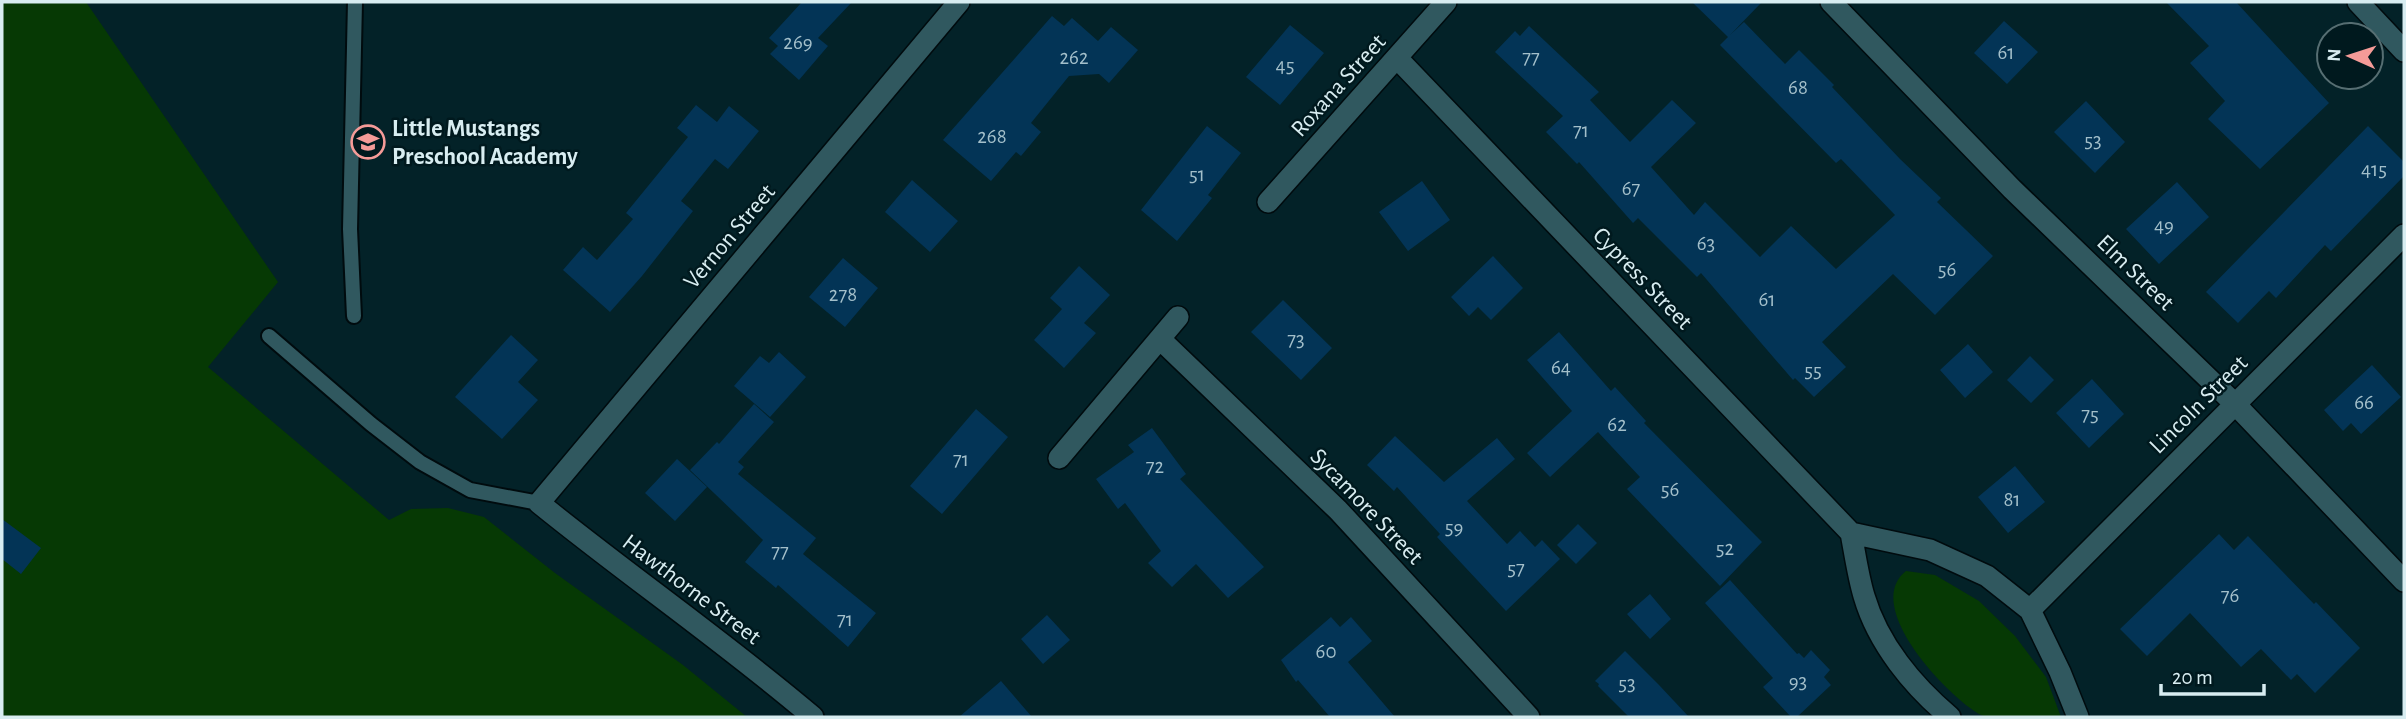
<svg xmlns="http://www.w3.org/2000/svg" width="2406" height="719" viewBox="0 0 2406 719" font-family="'Alegreya Sans',sans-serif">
  <rect width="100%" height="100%" fill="#032228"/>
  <path fill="#063904" d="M 2,2 L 86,2 L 278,282 L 208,367 L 389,520 L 411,509 L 448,508 L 484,517 L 555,573 L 683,665 L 747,717 L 2,717 Z
    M 1906,571 L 1935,575 L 1979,601 L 2015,636 L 2046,677 L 2061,717 C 2046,717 1990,719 1981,715 C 1948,697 1861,606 1906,571 Z"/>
  <path fill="#033456" d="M 802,2 L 852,2 L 818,38 L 828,46 L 799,80 L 770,54 L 778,46 L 769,38 Z
    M 1692,2 L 1762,2 L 1730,35 L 1744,22 L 1785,64 L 1799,50 L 1834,85 L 1832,87 L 1900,159 L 1941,198 L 1937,202 L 1993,256 L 1935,315 L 1893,274 L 1822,342 L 1846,367 L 1814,397 L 1795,378 L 1793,380 L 1701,273 L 1697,277 L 1638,218 L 1633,223 L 1579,162 L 1577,164 L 1546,132 L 1563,116 L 1495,52 L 1515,31 L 1520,36 L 1529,26 L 1599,92 L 1590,100 L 1630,142 L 1672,100 L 1696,123 L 1651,167 L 1694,215 L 1705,202 L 1760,257 L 1791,226 L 1836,269 L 1895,215 L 1841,159 L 1836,163 L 1720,45 L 1728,37 Z
    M 2166,2 L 2236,2 L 2329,103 L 2260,169 L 2208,119 L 2225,101 L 2190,63 L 2209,46 Z
    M 1052,16 L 1064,26 L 1072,18 L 1098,41 L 1111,27 L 1138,50 L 1109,83 L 1099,74 L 1069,76 L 1031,123 L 1041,132 L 1021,156 L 1016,152 L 991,181 L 943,140 Z
    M 2004,21 L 2038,52 L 2007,84 L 1974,53 Z
    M 1290,25 L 1324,53 L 1280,105 L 1246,77 Z
    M 2086,101 L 2125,142 L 2095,173 L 2054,132 Z
    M 696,105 L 717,122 L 729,106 L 759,131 L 728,169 L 715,159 L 681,201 L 693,211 L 642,276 L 610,312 L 563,270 L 583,247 L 597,260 L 633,219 L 626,213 L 688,137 L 677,128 Z
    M 1207,126 L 1241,153 L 1208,195 L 1212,198 L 1177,241 L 1141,210 Z
    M 2368,126 L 2404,162 L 2404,176 L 2331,251 L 2325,245 L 2276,298 L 2269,291 L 2238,323 L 2206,292 Z
    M 912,180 L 958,221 L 930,252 L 885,212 Z
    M 1422,181 L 1450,220 L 1408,251 L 1379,212 Z
    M 2177,182 L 2209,217 L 2159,264 L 2126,229 Z
    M 1493,256 L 1523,288 L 1491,320 L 1478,307 L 1469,316 L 1451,297 Z
    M 843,258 L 878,288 L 845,327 L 809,297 Z
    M 1079,266 L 1110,295 L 1084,323 L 1096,333 L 1064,368 L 1034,340 L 1062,309 L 1050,298 Z
    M 1283,300 L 1332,348 L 1301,380 L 1251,332 Z
    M 1559,332 L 1611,391 L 1615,387 L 1646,421 L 1644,423 L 1762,542 L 1720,586 L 1627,489 L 1640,477 L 1598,432 L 1550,477 L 1527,453 L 1572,411 L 1527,360 Z
    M 511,335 L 538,360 L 518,382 L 538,400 L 502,439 L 455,397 Z
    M 1968,344 L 1993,372 L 1965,398 L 1940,370 Z
    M 779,352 L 806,377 L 770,417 L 734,386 L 760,356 L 769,363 Z
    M 2030,356 L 2054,380 L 2031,403 L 2007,380 Z
    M 2372,365 L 2401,397 L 2361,434 L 2351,423 L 2343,431 L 2324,410 Z
    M 2092,379 L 2124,414 L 2089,448 L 2056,413 Z
    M 754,404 L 774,422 L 738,462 L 744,467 L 738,474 L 816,538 L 803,554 L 876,613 L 848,647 L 778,585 L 776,588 L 745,562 L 763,540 L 690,470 L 717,442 L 719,444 Z
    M 976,409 L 1008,437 L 942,514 L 910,486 Z
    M 1152,428 L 1186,474 L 1180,479 L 1264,567 L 1228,598 L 1196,564 L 1172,587 L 1148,563 L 1161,551 L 1125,503 L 1118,509 L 1096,479 L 1134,452 L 1128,445 Z
    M 1395,436 L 1444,482 L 1497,438 L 1515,459 L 1467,501 L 1507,544 L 1520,531 L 1535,547 L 1542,540 L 1560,559 L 1506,611 L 1437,537 L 1440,534 L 1397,487 L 1394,491 L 1367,465 Z
    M 677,459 L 707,487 L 675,521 L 645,493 Z
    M 2015,466 L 2045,502 L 2008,533 L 1978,497 Z
    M 2,519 L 41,548 L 21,574 L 2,559 Z
    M 1578,524 L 1597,543 L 1576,564 L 1557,545 Z
    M 2219,534 L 2234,550 L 2248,536 L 2314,604 L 2316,602 L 2360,648 L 2315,693 L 2297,674 L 2291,680 L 2261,649 L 2241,667 L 2190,613 L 2147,656 L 2120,629 Z
    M 1730,580 L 1797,654 L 1799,653 L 1804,658 L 1811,650 L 1830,670 L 1824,677 L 1831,685 L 1797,717 L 1791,717 L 1763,687 L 1773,678 L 1705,603 Z
    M 1650,594 L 1671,619 L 1650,639 L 1627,614 Z
    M 1047,615 L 1070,640 L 1043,664 L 1021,639 Z
    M 1331,617 L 1340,627 L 1351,617 L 1372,641 L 1348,662 L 1395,717 L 1330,717 L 1298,680 L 1296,682 L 1281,660 Z
    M 1625,651 L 1659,685 L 1689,717 L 1629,717 L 1598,686 L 1599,684 L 1595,681 Z
    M 1001,681 L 1032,717 L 959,717 Z"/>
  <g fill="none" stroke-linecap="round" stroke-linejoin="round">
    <defs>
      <path id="lane" d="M 354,316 L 350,229 L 355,2
        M 269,336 L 371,424 L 420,462 L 470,490 L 539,503"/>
      <path id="street" d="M 1831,2 L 2012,189 L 2235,404 L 2404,581
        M 1397,58 L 1851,533 C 1855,554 1858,576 1864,596 C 1878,644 1913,686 1950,717
        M 1268,202 L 1446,2
        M 1160,339 L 1338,510 L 1529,717
        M 1059,458 L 1178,317
        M 1851,533 L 1930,550 L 1987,576 L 2030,610 L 2060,672 L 2078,717
        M 2030,610 L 2404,235
        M 813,717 C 725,642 629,576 539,503 L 959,2"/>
      <path id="secondary" d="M 2358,2 L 2404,51"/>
    </defs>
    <use href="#lane" stroke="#000b0e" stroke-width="18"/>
    <use href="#street" stroke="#000b0e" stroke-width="24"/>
    <use href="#secondary" stroke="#000b0e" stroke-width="24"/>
    <use href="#lane" stroke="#30585f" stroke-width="14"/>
    <use href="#street" stroke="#30585f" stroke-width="21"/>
    <use href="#secondary" stroke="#30585f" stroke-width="21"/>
  </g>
  <defs>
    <symbol id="school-ring" viewBox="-11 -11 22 22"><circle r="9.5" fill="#00191e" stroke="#f59b98" stroke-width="1.5"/><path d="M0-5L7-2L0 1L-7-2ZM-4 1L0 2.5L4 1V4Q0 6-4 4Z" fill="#f59b98"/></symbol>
  </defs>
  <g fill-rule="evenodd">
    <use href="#school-ring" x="349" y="123" width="38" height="38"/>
  </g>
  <g text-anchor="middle" stroke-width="5" stroke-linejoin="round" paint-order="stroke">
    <g font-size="21" fill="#a3bfca">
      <text x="798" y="49">269</text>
      <text x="2006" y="59">61</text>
      <text x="1074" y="64">262</text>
      <text x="1531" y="64">77</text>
      <text x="1285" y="72">45</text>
      <text x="1798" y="94">68</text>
      <text x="1581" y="137">71</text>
      <text x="992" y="143">268</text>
      <text x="2093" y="147">53</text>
      <text x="2374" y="176">415</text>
      <text x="1197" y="181">51</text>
      <text x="1631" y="195">67</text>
      <text x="2164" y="232">49</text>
      <text x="1706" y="250">63</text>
      <text x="1947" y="276">56</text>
      <text x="843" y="301">278</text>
      <text x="1767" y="306">61</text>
      <text x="1296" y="346">73</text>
      <text x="1561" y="374">64</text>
      <text x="1813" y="377">55</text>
      <text x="2364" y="409">66</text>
      <text x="2090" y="421">75</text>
      <text x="1617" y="431">62</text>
      <text x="961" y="466">71</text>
      <text x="1155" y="473">72</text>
      <text x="1670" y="496">56</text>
      <text x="2012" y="506">81</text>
      <text x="1454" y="534">59</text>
      <text x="1725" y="555">52</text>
      <text x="780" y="558">77</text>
      <text x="1516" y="575">57</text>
      <text x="2230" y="602">76</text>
      <text x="845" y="626">71</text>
      <text x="1326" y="658">60</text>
      <text x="1798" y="688">93</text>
      <text x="1627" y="690">53</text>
    </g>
    <g font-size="24" fill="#d8edf1" stroke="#00191e">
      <text transform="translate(1338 85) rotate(-48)" y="8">Roxana Street</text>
      <text transform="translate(729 236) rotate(-50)" y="8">Vernon Street</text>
      <text transform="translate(2136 272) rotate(44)" y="8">Elm Street</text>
      <text transform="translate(1643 278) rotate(46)" y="8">Cypress Street</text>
      <text transform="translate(2198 404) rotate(-45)" y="8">Lincoln Street</text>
      <text transform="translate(1367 506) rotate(46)" y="8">Sycamore Street</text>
      <text transform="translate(692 589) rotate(37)" y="8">Hawthorne Street</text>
    </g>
    <g font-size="24" font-weight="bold" fill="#d8edf1" stroke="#00191e" text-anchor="start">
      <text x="392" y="136">Little Mustangs<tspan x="392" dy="28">Preschool Academy</tspan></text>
    </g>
  </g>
  <rect width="2406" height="719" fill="none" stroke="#d8edf1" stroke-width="7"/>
  <g transform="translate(2350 56) rotate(273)"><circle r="33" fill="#00191e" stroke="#566e72" stroke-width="2"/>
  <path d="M0-5L12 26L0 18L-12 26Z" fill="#f59b98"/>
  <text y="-10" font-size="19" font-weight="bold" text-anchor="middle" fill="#d8edf1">N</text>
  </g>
  <path d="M2161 684v10h103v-10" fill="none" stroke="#d8edf1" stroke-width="3.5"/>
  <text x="2172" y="684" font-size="21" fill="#d8edf1" stroke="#00191e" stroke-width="5" paint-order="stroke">20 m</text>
</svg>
